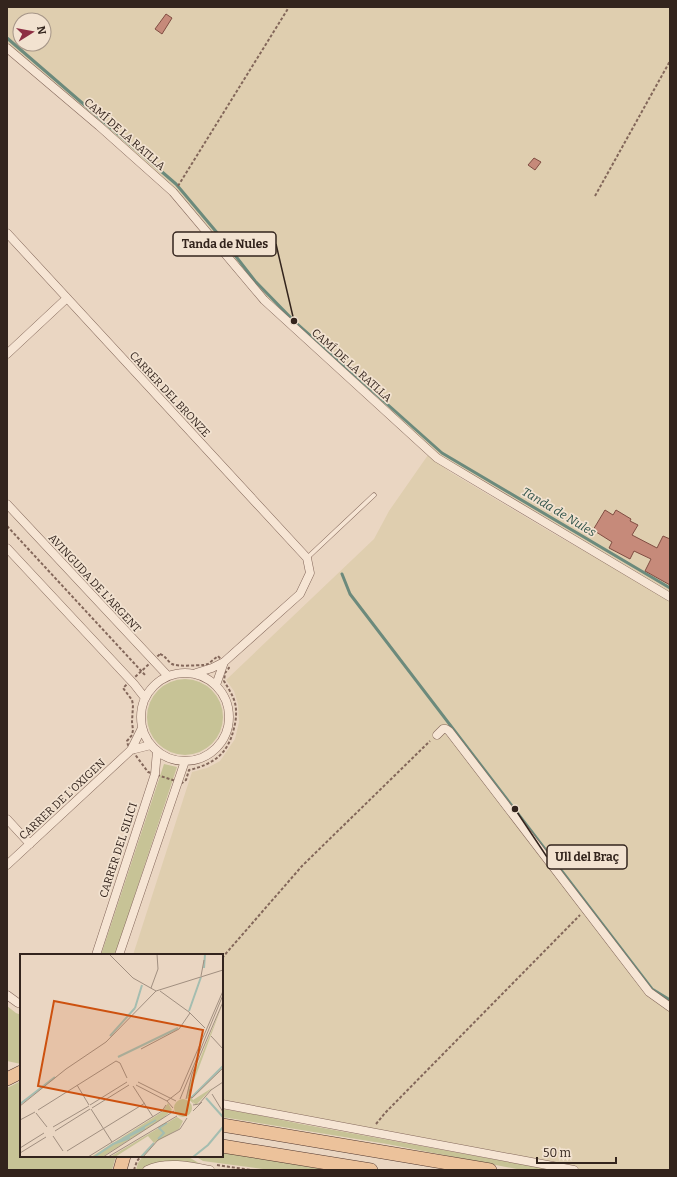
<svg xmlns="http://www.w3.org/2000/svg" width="677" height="1177" viewBox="0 0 677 1177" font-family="Bitter,serif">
  <rect width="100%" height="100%" fill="#ead6c2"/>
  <path fill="#dfceaf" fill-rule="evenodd" d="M 7,7 L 670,7 L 670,596 L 437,457 L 265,298 L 175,191 L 7,44 ZM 20,20 L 44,20 L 44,44 L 20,44 Z
    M 428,455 L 450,472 L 554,534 L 639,582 L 670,601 L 670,1170 L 583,1170 L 557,1164 L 222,1102 L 222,955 L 133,955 L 192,772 L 207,768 L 220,761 L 235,739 L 239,722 L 238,704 L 234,691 L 226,680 L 374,539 L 389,511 Z"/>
  <path fill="#c7c396" d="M147 717a38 38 0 1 1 76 0a38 38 0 1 1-76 0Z
    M 164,764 L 177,767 L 115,955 L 101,955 Z
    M 7,1006 L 16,1013 L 21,1015 L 21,1064 L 7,1061 Z
    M 21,1081 L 21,1156 L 116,1156 L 112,1170 L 7,1170 L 7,1088 Z
    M 222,1109 L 253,1114 L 301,1124 L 553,1170 L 522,1170 L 387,1144 L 222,1117 Z
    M 222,1151 L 340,1170 L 270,1170 L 203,1161 L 195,1156 L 222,1156 Z
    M 143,1156 L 187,1156 L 202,1165 L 136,1170 L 138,1163 Z"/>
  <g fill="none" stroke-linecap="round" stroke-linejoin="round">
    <path stroke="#6c8a7c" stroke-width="3" d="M 7,38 L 176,184 L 224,241 L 255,281 L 294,321 L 442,453 L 670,588
      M 342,574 L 350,594 L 652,989 L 670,1000"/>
  </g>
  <path fill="#c68a7a" stroke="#804d42" d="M 166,14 L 172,18 L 162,34 L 155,29 Z
    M 534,158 L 541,162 L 535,170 L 528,165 Z
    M 605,510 L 613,515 L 616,510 L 631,519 L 630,521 L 638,525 L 632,535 L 657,548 L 663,536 L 670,539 L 670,585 L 645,571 L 651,559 L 634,551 L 630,559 L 609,548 L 612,542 L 593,530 Z"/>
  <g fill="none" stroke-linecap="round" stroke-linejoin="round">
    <defs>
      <path id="service" d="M 307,558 L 374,495"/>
      <path id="minor" d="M 7,48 L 99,126 L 173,192 L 264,300 L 437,458 L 670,597
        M 7,233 L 307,558 L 310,573 L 300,594 L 224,662 L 212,668 L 196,673
        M 7,354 L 67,298
        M 7,504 L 167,675
        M 7,548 L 134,684 L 145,698
        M141 717a44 44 0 1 1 88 0a44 44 0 1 1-88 0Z
        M 216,685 L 224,662
        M 437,735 L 443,729 L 446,729 L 449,731 L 649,992 L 670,1007
        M 131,750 L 151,745
        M 7,819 L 30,844
        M 7,865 L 131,750 L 142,728
        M 96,955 L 155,774 L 157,751
        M 119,955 L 185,761
        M 7,995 L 18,1003 L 21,1004
        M 222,1104 L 574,1170
        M 147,1170 C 166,1161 190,1166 210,1170"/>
      <path id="primary" d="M 7,1079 L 21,1072
        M 222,1125 L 490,1170
        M 222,1146 L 371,1170
        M 120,1170 L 124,1156"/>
    </defs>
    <use href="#service" stroke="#83675a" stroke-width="5"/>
    <use href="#minor" stroke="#83675a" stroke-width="9"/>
    <use href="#primary" stroke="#51372e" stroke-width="14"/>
    <path stroke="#83675a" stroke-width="2" stroke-dasharray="3 2" stroke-linecap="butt" d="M 178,186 L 289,7
      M 595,196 L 670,61
      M 7,526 L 145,675
      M 160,654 C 166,656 167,661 172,664 C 179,667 196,665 204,665 L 208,664 L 218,656 L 229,668 L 225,673 L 224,681 C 228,688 233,695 235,703 C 237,711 236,721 234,728 C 228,754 214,764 189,770 L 186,780 L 182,783 L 148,772 L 128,745 L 127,741 L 132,735 L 133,730 L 132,722 L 133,705 L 132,700 L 123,688 Z
      M 222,958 L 302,866 L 430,741
      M 376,1124 L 385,1113 L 580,915
      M 217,1165 L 251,1170
      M 134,1170 L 137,1161 L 141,1156"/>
    <use href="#service" stroke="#f6e5d4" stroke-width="4"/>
    <use href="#minor" stroke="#f6e5d4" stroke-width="8"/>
    <use href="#primary" stroke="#ecc29b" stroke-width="13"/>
  </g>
  <g text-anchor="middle" stroke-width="3.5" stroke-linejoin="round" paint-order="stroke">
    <g font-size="11" fill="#33241d" stroke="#f2e2d0">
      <text transform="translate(125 134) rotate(41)" y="4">CAMÍ DE LA RATLLA</text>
      <text transform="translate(352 365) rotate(42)" y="4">CAMÍ DE LA RATLLA</text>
      <text transform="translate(170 394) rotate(47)" y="4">CARRER DEL BRONZE</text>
      <text transform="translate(95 583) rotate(47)" y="4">AVINGUDA DE L'ARGENT</text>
      <text transform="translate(62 799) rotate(-43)" y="4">CARRER DE L'OXIGEN</text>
      <text transform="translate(118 850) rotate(-72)" y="4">CARRER DEL SILICI</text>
    </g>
    <g font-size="12" font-style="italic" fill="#2e5248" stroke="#f2e2d0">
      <text transform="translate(559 512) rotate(31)" y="4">Tanda de Nules</text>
    </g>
  </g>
  <g transform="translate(20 954)">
    <rect width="203" height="203" fill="#ead6c2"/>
    <path d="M 203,49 L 169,140 L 173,146 L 192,134 L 176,151 L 172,147 L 175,151 L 167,144 L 168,134 ZM154 154a9 9 0 1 1 18 0a9 9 0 1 1-18 0ZM 148,149 L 152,156 L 142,165 L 82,203 L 71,203 L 142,158 ZM 157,163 L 163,167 L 159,175 L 134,189 L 128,182 L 95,203 L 90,203 Z" fill="#c7c396"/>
    <path fill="none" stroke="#a4bdb0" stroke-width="2" d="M 184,14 L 185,0M 115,54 L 122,31M 169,57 L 181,23M 90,82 L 115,54M 98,103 L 158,74M 171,144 L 203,112M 186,144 L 203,163M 0,150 L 35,123M 102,185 L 136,166M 138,185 L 144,179 L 139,174 L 147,169M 74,203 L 93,190 L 110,184M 74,203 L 95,189 L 125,174M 121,203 L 134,189M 173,203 L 188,191 L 203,173"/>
    <path fill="none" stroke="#a18f80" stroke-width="1" d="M 89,0 L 113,24 L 136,37M 181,22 L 184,6M 131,34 L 138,15 L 137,0M 140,37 L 169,58 L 185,74M 191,82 L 203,95M 121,95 L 159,75 L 170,59M 118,128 L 156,147M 57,131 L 69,151M 116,131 L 147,147 L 153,154M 113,132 L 133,163M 170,135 L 169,142 L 172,144 L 203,114M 192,140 L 203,158M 160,145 L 203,41M 166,145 L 172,120 L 203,48M 147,147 L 160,137 L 203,37M 70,151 L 107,128M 173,151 L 179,150 L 191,136 L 203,128M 0,152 L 46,115 L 86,88 L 136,37 L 203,16M 72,154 L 109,131M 71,155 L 92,188M 18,156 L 96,107 L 100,109 L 107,124M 173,157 L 182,148M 16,159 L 27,173M 0,166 L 15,158M 33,173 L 69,152M 35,177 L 70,155M 33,182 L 43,197M 0,194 L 24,179M 47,197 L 125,149M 0,199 L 26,183M 68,203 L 142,157 L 146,151M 83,203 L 154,157M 88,203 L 157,162M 123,203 L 138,186 L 160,175 L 167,164"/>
    <path fill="#cd510f" fill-opacity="0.15" stroke="#cd510f" stroke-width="2" d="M 34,47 L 183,76 L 166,161 L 18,132 Z"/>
    <rect width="203" height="203" fill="none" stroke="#33241d" stroke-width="2"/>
  </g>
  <path fill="none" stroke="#33241d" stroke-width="1.5" d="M294 321L276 244M515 809L547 857"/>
  <g fill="#33241d" stroke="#f2e2d0" stroke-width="1.5">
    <circle cx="294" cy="321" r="4"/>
    <circle cx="515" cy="809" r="4"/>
  </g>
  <g fill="#f2e2d0" stroke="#33241d" stroke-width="1.5">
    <rect x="173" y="232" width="103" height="24" rx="4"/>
    <rect x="547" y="845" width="80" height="24" rx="4"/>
  </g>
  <g font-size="12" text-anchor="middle" font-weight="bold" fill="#33241d">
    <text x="225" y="248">Tanda de Nules</text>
    <text x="587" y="861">Ull del Braç</text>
  </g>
  <rect width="677" height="1177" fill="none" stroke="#33241d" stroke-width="16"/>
  <g transform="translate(32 32) rotate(79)"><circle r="19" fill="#f2e2d0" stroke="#a69688"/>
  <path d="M0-3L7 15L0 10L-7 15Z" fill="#8d2e43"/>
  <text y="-6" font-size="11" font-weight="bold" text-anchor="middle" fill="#33241d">N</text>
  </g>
  <path d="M537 1157v6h79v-6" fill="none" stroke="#33241d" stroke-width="2"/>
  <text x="543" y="1157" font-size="12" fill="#33241d" stroke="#f2e2d0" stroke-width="3" paint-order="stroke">50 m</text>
</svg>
